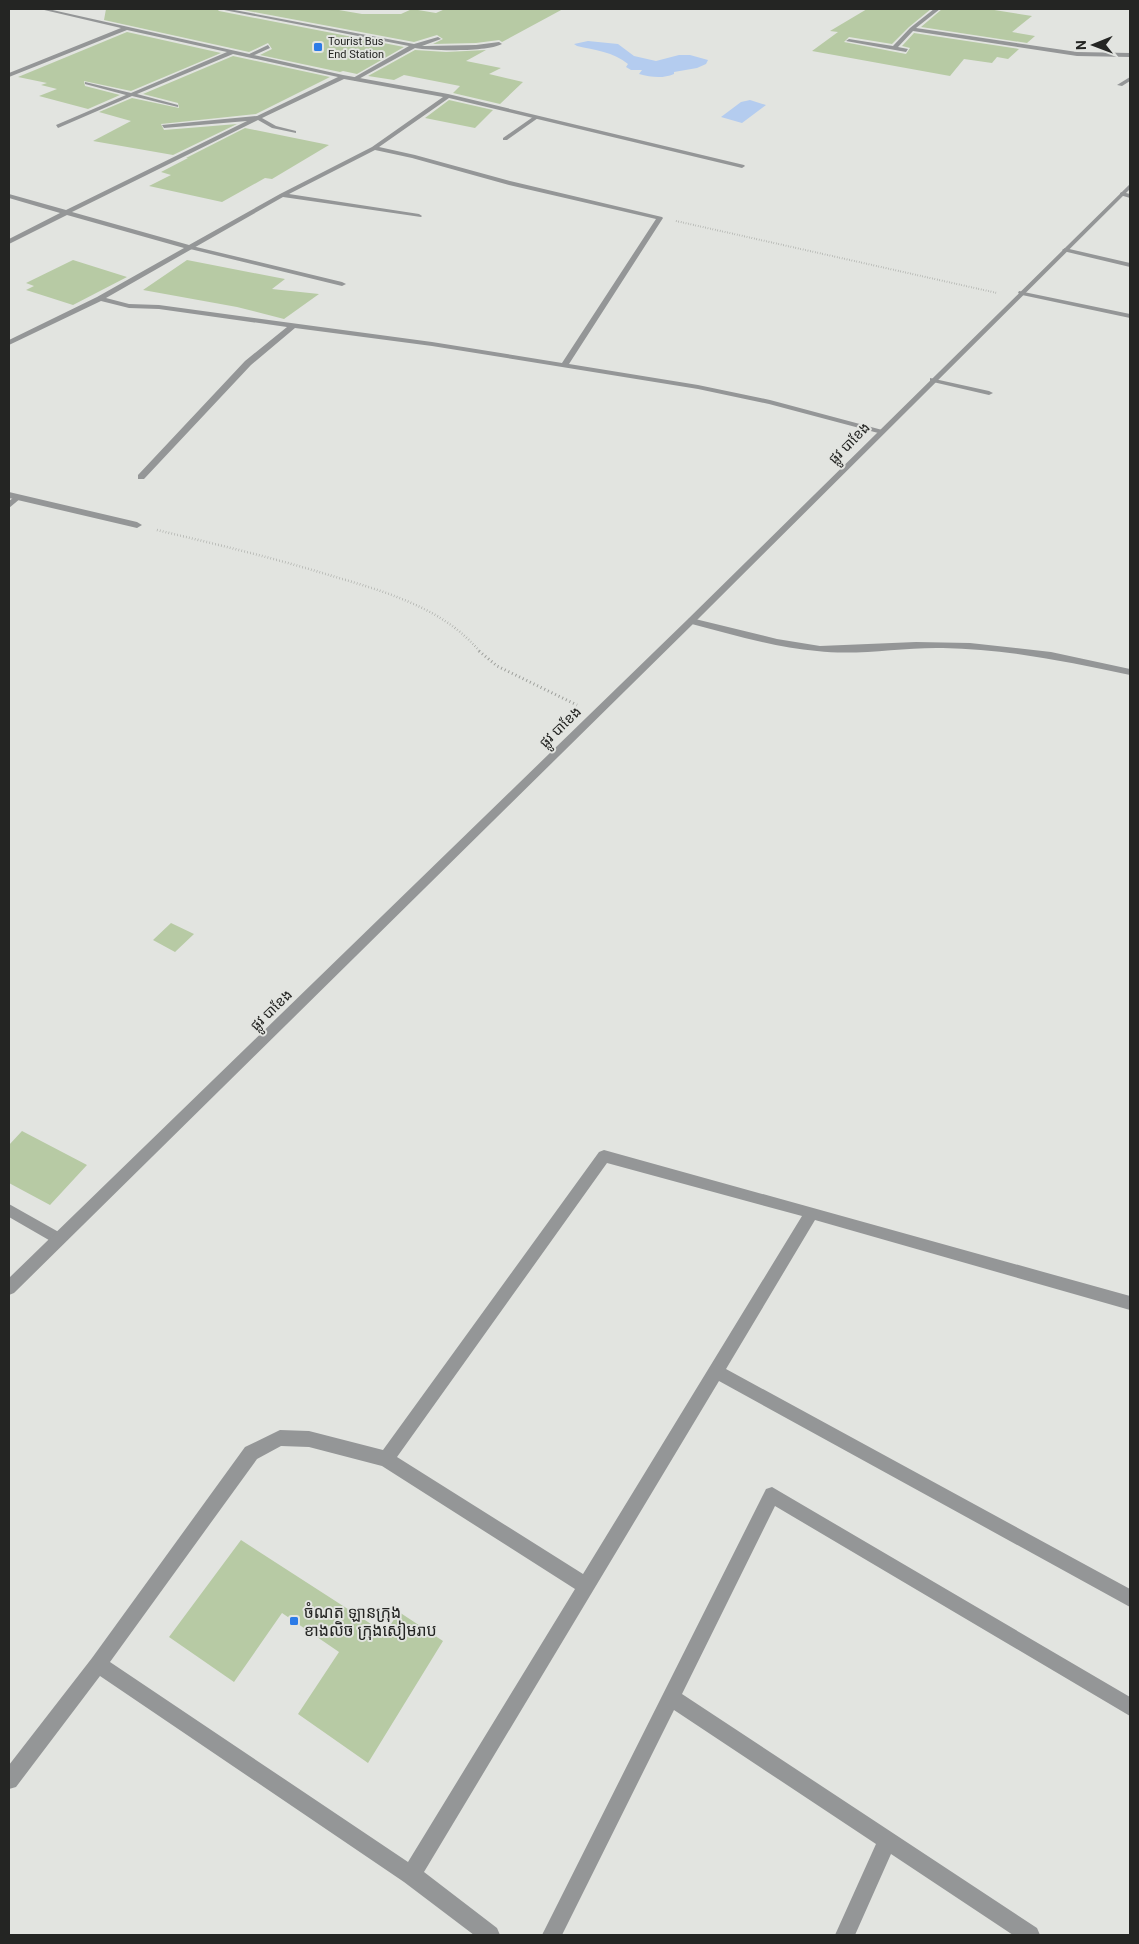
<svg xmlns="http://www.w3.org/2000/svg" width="1139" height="1944" viewBox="0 0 1139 1944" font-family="Roboto,'Noto Sans Khmer',sans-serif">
  <rect width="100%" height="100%" fill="#e2e4e0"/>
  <path fill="#b4ccef" d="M 588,41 L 618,44 L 634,56 L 656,61 L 679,55 L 690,55 L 708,60 L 706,64 L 697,68 L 674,72 L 674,74 C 662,79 651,77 639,74 L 642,70 L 631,70 L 626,67 L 628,64 C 614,52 594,50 577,46 L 574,44 Z
    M 750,100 L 766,105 L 742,123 L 721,117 L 741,102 Z"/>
  <path fill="#b7caa4" d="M 106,9 L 217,9 L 219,11 L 404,47 L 357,74 L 343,71 L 340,72 L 260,55 L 272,49 L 268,43 L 249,52 L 104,20 Z
    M 238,9 L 333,9 L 362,14 L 401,14 L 412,9 L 436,13 L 445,9 L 563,9 L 502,42 L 499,40 L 476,43 L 433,44 L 443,39 L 437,35 L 414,42 Z
    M 867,9 L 931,9 L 909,27 L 892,44 L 849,37 L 844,42 L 906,54 L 910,48 L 902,46 L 914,33 L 1019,49 L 1008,59 L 997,57 L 992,63 L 964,59 L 950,76 L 812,51 L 838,32 L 830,31 Z
    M 942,9 L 988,9 L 1032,16 L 1012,32 L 1035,36 L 1027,43 L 921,27 Z
    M 127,32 L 221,53 L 131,91 L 84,81 L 85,86 L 120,95 L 88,109 L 39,96 L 57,89 L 41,85 L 47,83 L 18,77 Z
    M 415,50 L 446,52 L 486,50 L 466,61 L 501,68 L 489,74 L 523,82 L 500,104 L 453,93 L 460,86 L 404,75 L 394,80 L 368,76 Z
    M 233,56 L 330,77 L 256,114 L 161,124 L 164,130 L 237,124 L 173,155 L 93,141 L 131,121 L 99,112 L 132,98 L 179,108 L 178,103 L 143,94 Z
    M 449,100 L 493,110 L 475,128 L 425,118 Z
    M 245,128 L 329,145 L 272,179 L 265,178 L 222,202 L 149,186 L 171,175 L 161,172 L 188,158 L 186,158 Z
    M 73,260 L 127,277 L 73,305 L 26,290 L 34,286 L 26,283 Z
    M 187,260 L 285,279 L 272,289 L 319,294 L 284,319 L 237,307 L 143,290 Z
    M 171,923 L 194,934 L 175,952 L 153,940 Z
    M 22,1131 L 87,1165 L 50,1205 L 9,1183 L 9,1145 Z
    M 241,1540 L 385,1633 L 399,1612 L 443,1641 L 368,1763 L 298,1714 L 339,1652 L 282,1613 L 234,1682 L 169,1637 Z"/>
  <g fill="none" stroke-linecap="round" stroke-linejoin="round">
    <path stroke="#9b9d99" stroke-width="2" stroke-dasharray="0.5 2" stroke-linecap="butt" d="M 676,221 L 997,293"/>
    <path stroke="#9b9d99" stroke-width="2.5" stroke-dasharray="0.5 2.5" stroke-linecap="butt" d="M 157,530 C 211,543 266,556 319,572 C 375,589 442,605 480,652"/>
    <path stroke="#9b9d99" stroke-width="3" stroke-dasharray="1 3" stroke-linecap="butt" d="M 479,651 L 497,666 L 577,705"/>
    <path fill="#949697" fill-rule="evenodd" d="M 219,9 L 229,9 L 414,44 L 438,37 L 441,39 L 422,46 L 426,46 L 476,45 L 499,42 L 502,44 C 487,52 433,51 415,48 L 355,81 L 353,78 L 409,46 Z
      M 268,45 L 270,48 L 250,57 L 245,56 Z
      M 533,117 L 538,118 L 507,140 L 503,140 L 503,138 Z
      M 188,245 L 342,282 L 346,284 L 342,286 L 186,248 L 185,247 Z
      M 17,495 L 21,498 L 9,508 L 9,501 Z
      M 691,618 L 777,639 L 820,646 L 916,642 L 970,643 L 1051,652 L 1130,669 L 1130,675 C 1068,662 1007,649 943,648 C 901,647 859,656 817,651 C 773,647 730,634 688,623 L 688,619 Z
      M 772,1487 L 1130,1697 L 1130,1716 L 775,1506 L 682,1694 L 1037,1928 L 1040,1935 L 1013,1935 L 891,1854 L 855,1935 L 835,1935 L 876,1844 L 674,1710 L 562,1935 L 542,1935 L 766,1489 Z"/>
    <path fill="#949697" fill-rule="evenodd" d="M 40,9 L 48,9 L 343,75 L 448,94 L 744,165 L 745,166 L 742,168 L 449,98 L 379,147 L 415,155 L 510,181 L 662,217 L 663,218 L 569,364 L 698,385 L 770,400 L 886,431 L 882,434 L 769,404 L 698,389 L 432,346 L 295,328 L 251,365 L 144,479 L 138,479 L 138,475 L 245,361 L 287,327 L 159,309 L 129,308 L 101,301 L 9,345 L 9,340 L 97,297 L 184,248 L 67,215 L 9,244 L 9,239 L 60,213 L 9,198 L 9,194 L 66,210 L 247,121 L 164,128 L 162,125 L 257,116 L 338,77 L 233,54 L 137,94 L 178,105 L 178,107 L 132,96 L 58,128 L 56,125 L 126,95 L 85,84 L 85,82 L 131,93 L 227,52 L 127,30 L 9,77 L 9,73 L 121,28 ZM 344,79 L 443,97 L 372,147 L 280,194 L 189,245 L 72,212 L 258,120 L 272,128 L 296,133 L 296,131 L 276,126 L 262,118 ZM 375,150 L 412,158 L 509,185 L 656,219 L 562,363 L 432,342 L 159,305 L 129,304 L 106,298 L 283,197 L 421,217 L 422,216 L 419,214 L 289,194 Z
      M 934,9 L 940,9 L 916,28 L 1077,52 L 1130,53 L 1130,57 L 1077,56 L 913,31 L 898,47 L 908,49 L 906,52 L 846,41 L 849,39 L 893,46 L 910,28 Z
      M 1130,77 L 1130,81 L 1122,86 L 1117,85 Z
      M 1122,192 L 1130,194 L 1130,198 L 1120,195 L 1120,193 Z
      M 1065,248 L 1130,263 L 1130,267 L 1063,251 L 1062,250 Z
      M 1019,291 L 1130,314 L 1130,318 L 1022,295 L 1018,293 Z
      M 930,378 L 989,391 L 993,393 L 989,395 L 933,382 L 930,382 Z
      M 9,492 L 137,522 L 142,525 L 137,528 L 9,498 Z
      M 604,1150 L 1130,1296 L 1130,1310 L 815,1220 L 726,1369 L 1130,1589 L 1130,1607 L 719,1381 L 424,1872 L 497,1928 L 500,1935 L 474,1935 L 404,1882 L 100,1676 L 16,1787 L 9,1789 L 9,1765 L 92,1658 L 245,1447 L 280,1430 L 309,1431 L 383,1450 L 599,1152 ZM 607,1163 L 802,1216 L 583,1574 L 397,1457 ZM 281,1446 L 309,1447 L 382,1466 L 575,1589 L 408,1862 L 110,1662 L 257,1459 Z
      M 9,1204 L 64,1235 L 66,1239 L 64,1243 L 59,1245 L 54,1243 L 9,1217 Z"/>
    <path fill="#949697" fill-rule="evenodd" d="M 1130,184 L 1130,189 L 694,623 L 14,1293 L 9,1295 L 9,1278 L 688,619 Z"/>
  </g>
  <g fill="#2c7be7" stroke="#e2e4e0" stroke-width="2">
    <rect x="313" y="42" width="10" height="10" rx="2.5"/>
    <rect x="289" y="1616" width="10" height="10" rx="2.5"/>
  </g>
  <g text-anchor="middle" stroke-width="4" stroke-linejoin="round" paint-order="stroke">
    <g font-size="11" fill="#242523" stroke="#e2e4e0" text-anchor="start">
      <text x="328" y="45">Tourist Bus<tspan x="328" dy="13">End Station</tspan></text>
    </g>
    <g font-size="14" fill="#242523" stroke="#e2e4e0">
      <text transform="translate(849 443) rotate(-45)" y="5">ផ្លូវ បាខែង</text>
      <text transform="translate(560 727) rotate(-44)" y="5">ផ្លូវ បាខែង</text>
      <text transform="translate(271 1010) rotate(-44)" y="5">ផ្លូវ បាខែង</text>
    </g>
    <g font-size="16" fill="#242523" stroke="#e2e4e0" text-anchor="start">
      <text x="304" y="1618">ចំណត ឡានក្រុង<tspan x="304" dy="18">ខាងលិច ក្រុងសៀមរាប</tspan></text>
    </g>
  </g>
  <rect width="1139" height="1944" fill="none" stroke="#242523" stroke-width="20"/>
  <g transform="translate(1094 45) rotate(269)" stroke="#e2e4e0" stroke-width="4" paint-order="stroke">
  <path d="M0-4L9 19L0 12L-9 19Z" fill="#242523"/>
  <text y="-8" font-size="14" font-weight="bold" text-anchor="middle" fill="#242523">N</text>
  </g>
</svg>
